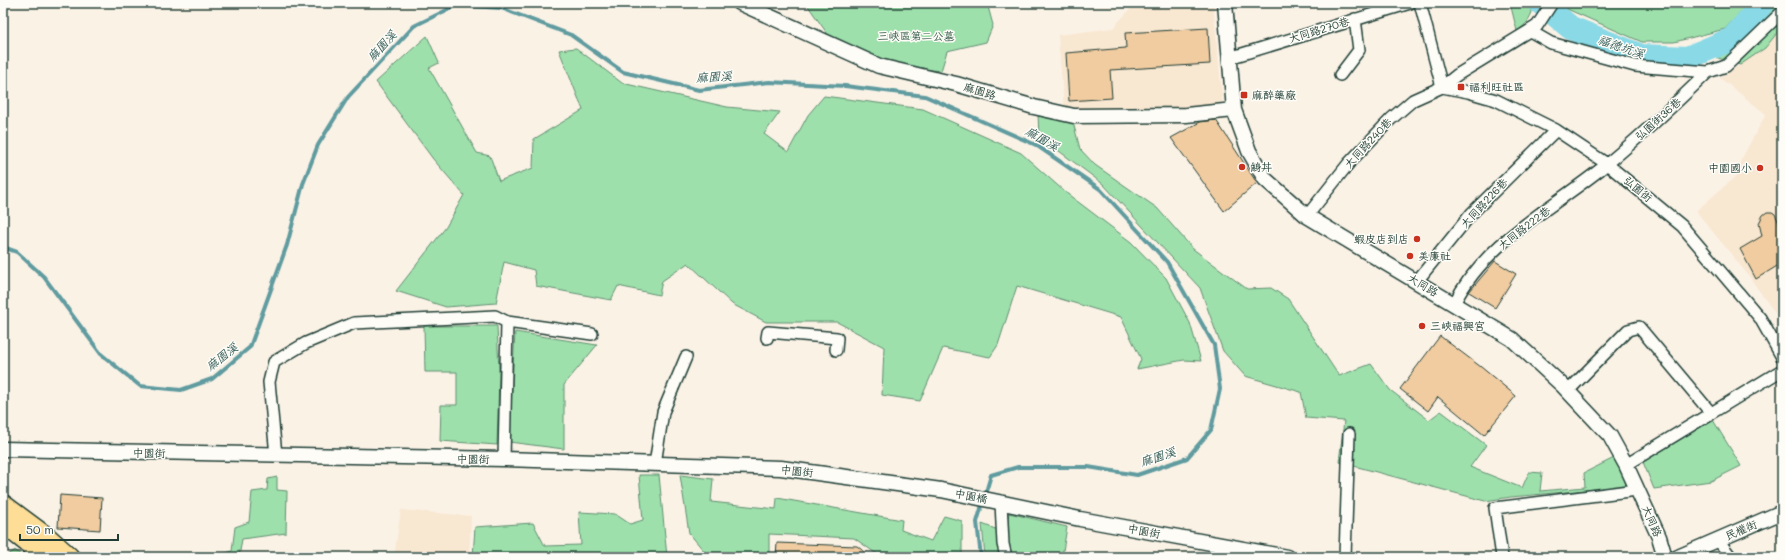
<svg xmlns="http://www.w3.org/2000/svg" width="1785" height="560" viewBox="0 0 1785 560" font-family="Mali,'LXGW WenKai TC',sans-serif">
  <rect width="100%" height="100%" fill="#fbf2e6"/>
  <filter id="ink" filterUnits="userSpaceOnUse"><feTurbulence type="fractalNoise" baseFrequency=".025" numOctaves="2"/><feDisplacementMap in="SourceGraphic" scale="8" xChannelSelector="R" yChannelSelector="G"/><feConvolveMatrix kernelMatrix="1 2 1 2 8 2 1 2 1" color-interpolation-filters="sRGB"/></filter>
  <g filter="url(#ink)">
    <path fill="#f8e7d1" d="M 1156,3 L 1213,3 L 1223,107 L 1064,109 L 1058,35 L 1113,28 L 1133,6 Z
      M 1782,27 L 1782,323 L 1748,275 L 1696,211 L 1736,176 L 1741,160 L 1766,114 L 1720,78 L 1765,48 Z
      M 401,510 L 471,516 L 469,557 L 394,557 Z"/>
    <path fill="#9ee0ab" stroke="#5e8e70" d="M 806,3 L 987,3 L 993,25 L 986,42 L 947,51 L 941,71 L 895,66 L 831,39 Z
      M 1510,3 L 1531,3 C 1535,16 1526,25 1517,31 Z
      M 1566,3 L 1749,3 L 1725,29 L 1674,42 L 1642,42 L 1567,9 Z
      M 1773,3 L 1782,3 L 1782,27 L 1765,48 L 1740,65 L 1712,56 L 1738,44 Z
      M 427,36 L 439,63 L 429,68 L 477,153 L 490,156 L 499,181 L 533,168 L 534,139 L 583,110 L 559,50 L 576,48 L 622,83 L 727,107 L 780,112 L 764,134 L 788,152 L 808,115 L 824,96 L 923,109 L 1021,153 L 1065,192 L 1131,242 L 1166,278 L 1190,323 L 1201,361 L 1184,360 L 1137,369 L 1141,359 L 1121,317 L 1017,286 L 998,345 L 990,357 L 943,348 L 920,401 L 882,395 L 884,347 L 837,322 L 766,322 L 732,304 L 688,263 L 662,281 L 659,295 L 618,286 L 611,300 L 536,286 L 534,270 L 504,262 L 496,303 L 446,307 L 396,291 L 446,227 L 464,195 L 433,159 L 376,82 Z
      M 1038,114 L 1073,122 L 1080,149 L 1095,165 L 1157,208 L 1193,249 L 1247,289 L 1271,288 L 1288,299 L 1339,376 L 1371,364 L 1390,390 L 1429,420 L 1441,411 L 1486,445 L 1470,467 L 1522,488 L 1529,472 L 1542,473 L 1540,491 L 1585,487 L 1584,473 L 1614,458 L 1630,486 L 1511,497 L 1485,501 L 1339,462 L 1344,421 L 1306,418 L 1301,392 L 1245,376 L 1223,351 L 1200,288 L 1103,184 L 1039,136 Z
      M 424,326 L 497,326 L 499,372 L 497,445 L 440,441 L 441,405 L 457,405 L 457,372 L 425,372 Z
      M 515,332 L 597,345 L 564,385 L 564,449 L 509,442 Z
      M 1713,420 L 1741,466 L 1711,481 L 1654,489 L 1643,462 Z
      M 639,475 L 659,475 L 667,557 L 473,557 L 475,527 L 533,523 L 545,546 L 581,545 L 579,512 L 615,514 L 630,524 L 643,520 Z
      M 680,475 L 713,479 L 711,502 L 776,509 L 777,498 L 902,520 L 901,530 L 931,541 L 944,516 L 962,521 L 962,557 L 881,557 L 854,538 L 769,534 L 769,557 L 709,557 L 689,533 Z
      M 277,477 L 277,490 L 287,491 L 286,533 L 242,539 L 239,557 L 215,557 L 232,551 L 235,527 L 249,522 L 252,492 L 267,490 L 268,479 Z
      M 1009,513 L 1067,527 L 1062,557 L 985,557 L 982,524 L 1006,533 Z
      M 15,550 L 23,557 L 5,557 L 7,556 Z"/>
    <g fill="none" stroke-linecap="round" stroke-linejoin="round">
      <path stroke="#5f9b9f" stroke-width="4" d="M 3,247 L 17,252 L 44,277 L 101,354 L 140,386 L 181,390 L 212,379 L 250,347 L 287,245 L 303,184 L 318,145 L 348,97 L 414,26 L 457,5 L 501,8 L 571,35 L 623,72 L 699,90 L 769,82 L 845,86 L 925,96 L 1036,145 L 1100,189 L 1167,262 L 1214,345 L 1220,389 L 1211,430 L 1187,458 L 1137,475 L 1088,467 L 1018,467 L 991,475 L 977,522 L 981,557"/>
      <path stroke="#8ad9e6" stroke-width="24" d="M 1541,3 L 1571,28 L 1641,56 L 1687,58 L 1732,39 L 1763,3"/>
    </g>
    <path fill="#f1cca1" stroke="#1f3d34" d="M 1208,28 L 1210,64 L 1110,70 L 1112,98 L 1069,101 L 1066,53 L 1126,48 L 1125,33 Z
      M 1216,120 L 1257,183 L 1224,211 L 1171,138 L 1200,122 Z
      M 1767,212 L 1772,212 L 1775,214 L 1782,230 L 1782,263 L 1756,279 L 1740,249 L 1762,236 L 1759,223 L 1763,215 Z
      M 1495,261 L 1516,274 L 1495,308 L 1469,292 Z
      M 1440,336 L 1481,367 L 1516,396 L 1484,435 L 1438,397 L 1428,411 L 1400,389 Z
      M 60,495 L 102,498 L 100,530 L 58,527 Z
      M 777,543 L 857,546 L 871,557 L 776,557 Z"/>
    <g fill="none" stroke-linecap="round" stroke-linejoin="round">
      <defs>
        <path id="minor" d="M 1420,3 L 1442,87
          M 1530,31 L 1551,43 L 1635,66 L 1708,72 L 1726,66 L 1782,12
          M 1229,58 L 1410,3
          M 1340,75 L 1359,50 L 1355,19
          M 1442,87 L 1468,92 L 1496,100 L 1556,130 L 1607,164 L 1682,226 L 1760,318 L 1782,357
          M 1307,216 L 1349,163 L 1391,119 L 1413,100 L 1442,87 L 1457,75 L 1537,26 L 1552,3
          M 1417,281 L 1472,213 L 1556,130
          M 1454,304 C 1485,241 1555,207 1607,164 C 1642,135 1675,104 1708,72
          M 507,322 L 592,334
          M 767,338 L 768,332 L 837,338 L 836,350
          M 1568,391 L 1628,330 L 1639,327 L 1711,413
          M 276,455 L 269,382 L 274,362 L 306,343 L 354,323 L 495,316 L 507,322 L 504,459
          M 655,464 L 663,412 L 686,357
          M 1626,465 L 1782,370
          M 1001,502 L 1003,544 L 1006,557
          M 1718,540 L 1731,557
          M 1345,557 L 1349,434
          M 1502,557 L 1495,508 L 1637,490"/>
        <path id="tertiary" d="M 740,3 L 879,66 L 956,84 L 1034,107 L 1074,116 L 1186,115 L 1234,110
          M 1225,3 L 1234,110 L 1249,151 L 1265,179 L 1307,216 L 1512,339 L 1562,385 L 1610,436 L 1626,465 L 1659,537 L 1665,557
          M 3,449 L 504,459 L 781,468 L 941,490 L 1080,519 L 1287,557
          M 1678,557 L 1782,512"/>
        <path id="primary" d="M 3,504 L 50,539 L 70,557
          M 3,524 L 45,557"/>
      </defs>
      <use href="#minor" stroke="#1f3d34" stroke-width="14"/>
      <use href="#tertiary" stroke="#1f3d34" stroke-width="17"/>
      <use href="#primary" stroke="#1f3d34" stroke-width="21"/>
      <use href="#minor" stroke="#fdfcf7" stroke-width="11"/>
      <use href="#tertiary" stroke="#fdfcf7" stroke-width="14"/>
      <use href="#primary" stroke="#fede96" stroke-width="18"/>
    </g>
  </g>
  <g fill="#c8321e" stroke="#fdfcf7" stroke-width="1.5">
    <rect x="1457" y="83" width="8" height="8" rx="2"/>
    <rect x="1240" y="91" width="8" height="8" rx="2"/>
    <circle cx="1242" cy="167" r="4"/>
    <circle cx="1760" cy="168" r="4"/>
    <circle cx="1417" cy="239" r="4"/>
    <circle cx="1410" cy="256" r="4"/>
    <circle cx="1422" cy="326" r="4"/>
  </g>
  <g text-anchor="middle" stroke-width="3" stroke-linejoin="round" paint-order="stroke">
    <g font-size="11" fill="#1f3d34" stroke="#fdfcf7">
      <text transform="translate(1319 30) rotate(-17)" y="4">大同路270巷</text>
      <text transform="translate(980 91) rotate(17)" y="4">麻園路</text>
      <text transform="translate(1658 119) rotate(-42)" y="4">弘園街36巷</text>
      <text transform="translate(1368 143) rotate(-47)" y="4">大同路240巷</text>
      <text transform="translate(1638 189) rotate(40)" y="4">弘園街</text>
      <text transform="translate(1484 203) rotate(-47)" y="4">大同路226巷</text>
      <text transform="translate(1524 228) rotate(-38)" y="4">大同路222巷</text>
      <text transform="translate(1423 285) rotate(31)" y="4">大同路</text>
      <text transform="translate(149 453) rotate(1)" y="4">中園街</text>
      <text transform="translate(473 459) rotate(1)" y="4">中園街</text>
      <text transform="translate(797 471) rotate(6)" y="4">中園街</text>
      <text transform="translate(971 496) rotate(11)" y="4">中園橋</text>
      <text transform="translate(1652 521) rotate(66)" y="4">大同路</text>
      <text transform="translate(1741 530) rotate(-23)" y="4">民權街</text>
      <text transform="translate(1144 531) rotate(11)" y="4">中園街</text>
    </g>
    <g font-size="11" fill="#385e4c" stroke="#fdfcf7">
      <text x="916" y="40">三峽區第二公墓</text>
    </g>
    <g font-size="11" fill="#1f3d34" stroke="#fdfcf7" text-anchor="start">
      <text x="1469" y="91">福利旺社區</text>
      <text x="1252" y="99">麻醉藥廠</text>
      <text x="1250" y="171">鯓丼</text>
      <text x="1752" y="172" text-anchor="end">中園國小</text>
      <text x="1409" y="243" text-anchor="end">蝦皮店到店</text>
      <text x="1418" y="260">美廉社</text>
      <text x="1430" y="330">三峽福興宮</text>
    </g>
    <g font-size="12" font-style="italic" fill="#345c58" stroke="#fdfcf7">
      <text transform="translate(382 46) rotate(-47)" y="4">麻園溪</text>
      <text transform="translate(1621 47) rotate(19)" y="4">福德坑溪</text>
      <text transform="translate(714 77) rotate(-3)" y="4">麻園溪</text>
      <text transform="translate(1042 139) rotate(30)" y="4">麻園溪</text>
      <text transform="translate(222 357) rotate(-38)" y="4">麻園溪</text>
      <text transform="translate(1158 457) rotate(-18)" y="4">麻園溪</text>
    </g>
  </g>
  <rect width="1785" height="560" fill="none" stroke="#fdfcf7" stroke-width="16"/>
  <rect x="8" y="8" width="1769" height="544" fill="none" stroke="#1f3d34" stroke-width="1.5" filter="url(#ink)"/>
  <path d="M20 534v6h98v-6" fill="none" stroke="#1f3d34" stroke-width="2"/>
  <text x="26" y="534" font-size="12" fill="#1f3d34" stroke="#fdfcf7" stroke-width="3" paint-order="stroke">50 m</text>
</svg>
